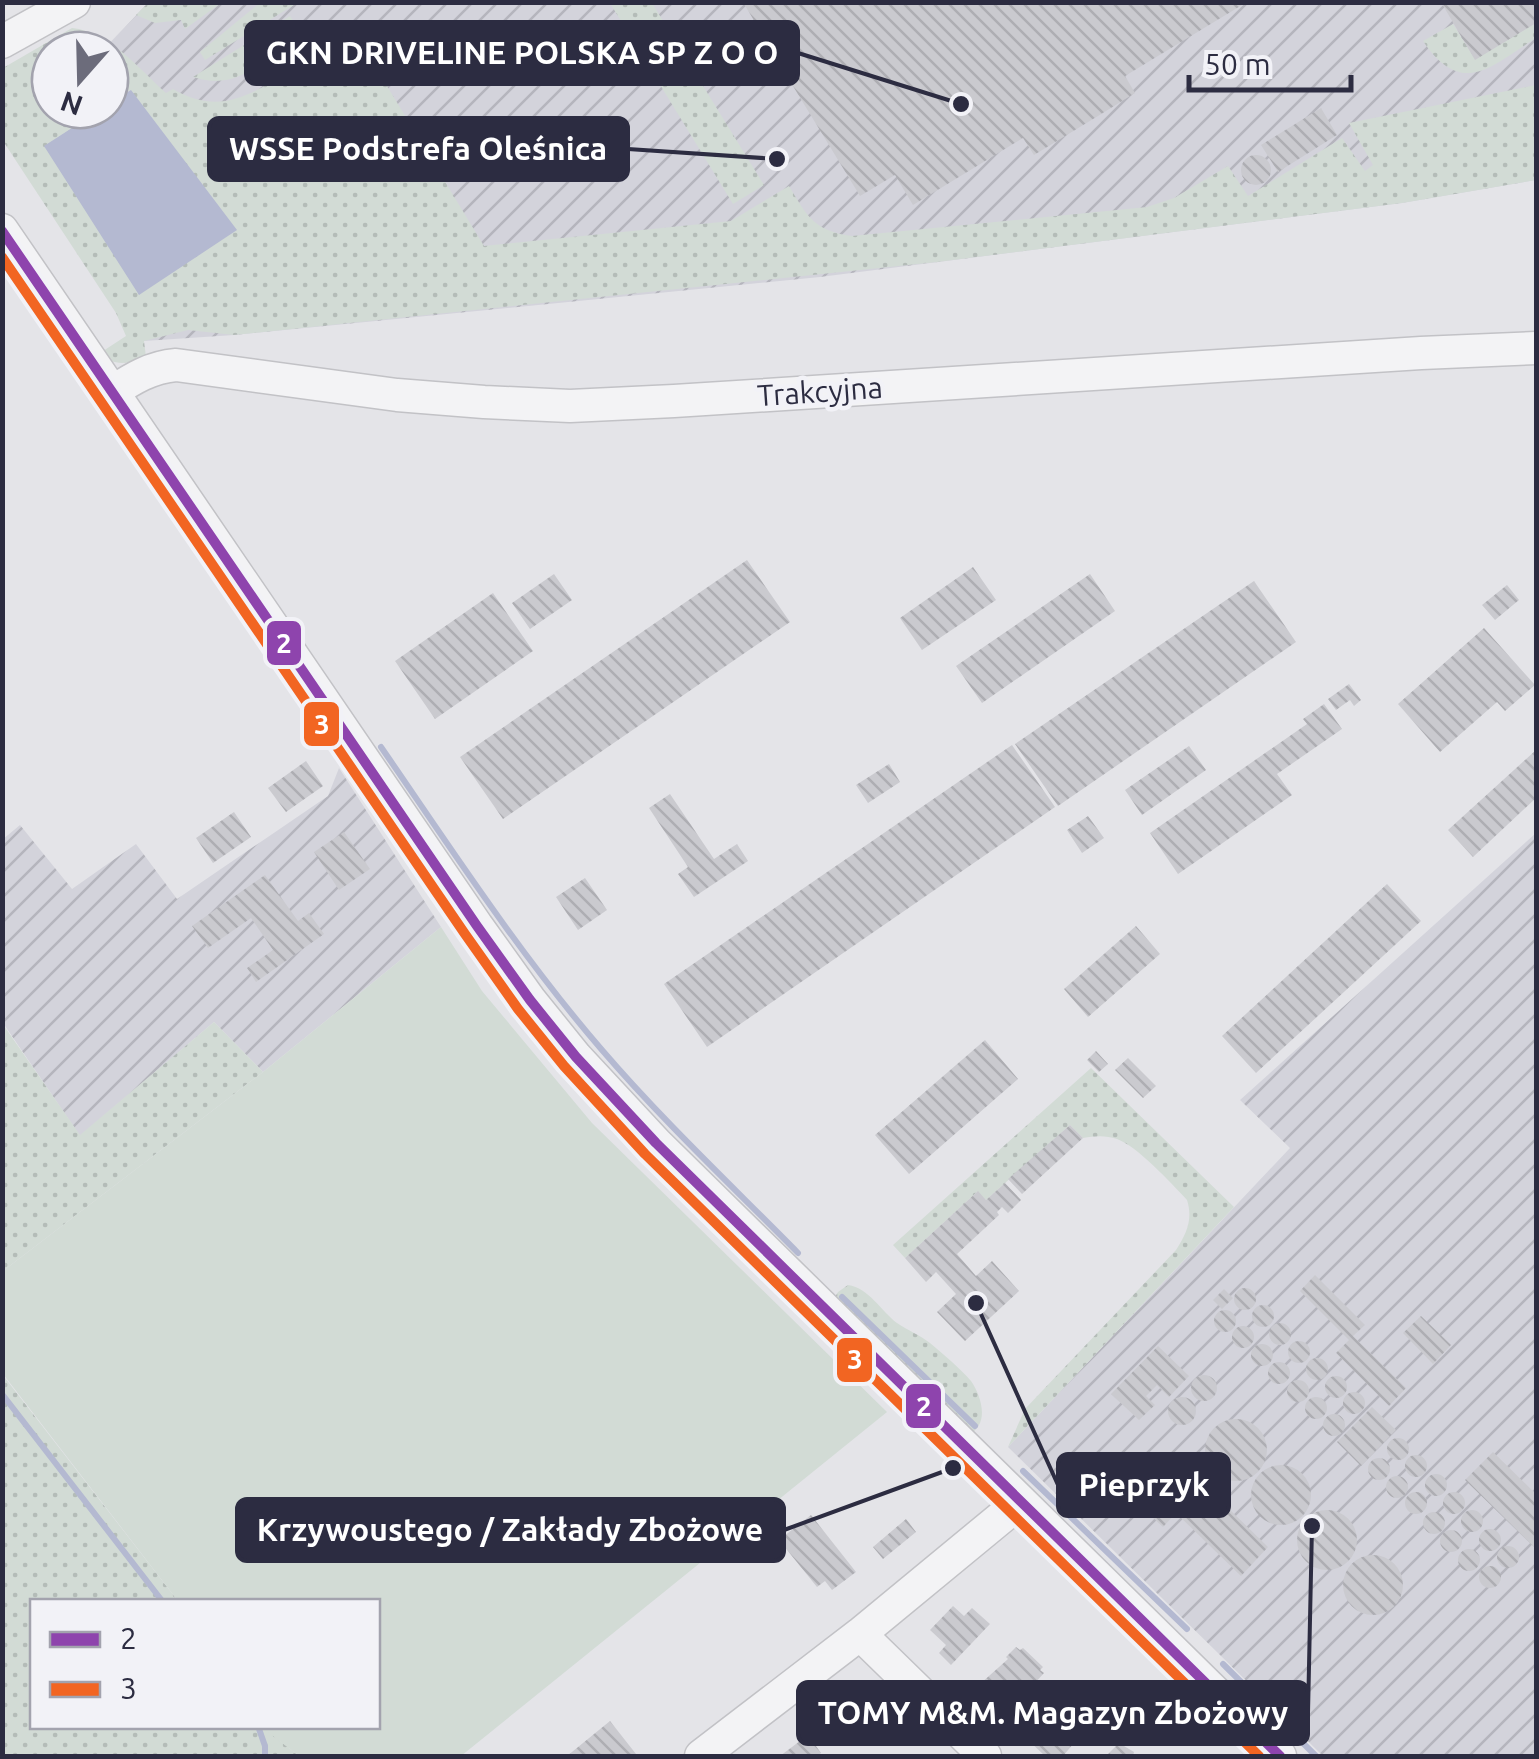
<svg xmlns="http://www.w3.org/2000/svg" width="1539" height="1759" viewBox="0 0 1539 1759" font-family="Ubuntu,sans-serif">
  <defs>
    <pattern id="industrial-furrows" width="10" height="10" patternUnits="userSpaceOnUse" patternTransform="scale(2.5)"><rect width="10" height="10" fill="#d3d3db"/><path d="M-1 1l2-2M0 10L10 0M9 11l2-2" fill="none" stroke="#b5b5bd"/></pattern>
    <pattern id="grass-dots" width="8" height="8" patternUnits="userSpaceOnUse" patternTransform="scale(2.5)"><rect width="8" height="8" fill="#d2dbd5"/><path d="M2 2h.1M6 6h.1" fill="none" stroke="#b4bcb8" stroke-width="1.8" stroke-linecap="round"/></pattern>
    <pattern id="building-back-hatch" width="6" height="6" patternUnits="userSpaceOnUse" patternTransform="scale(2.5)"><rect width="6" height="6" fill="#cacacf"/><path d="M-1 5l2 2M0 0l6 6M5-1l2 2" fill="none" stroke="#aeaeb3"/></pattern>
  </defs>
  <rect width="100%" height="100%" fill="#e4e4e8"/>
  <path fill="url(#industrial-furrows)" d="M 148,3 L 1536,3 L 1536,180 L 1402,203 L 820,277 L 234,335 L 144,341 L 2,126 L 50,110 L 110,110 L 110,50 L 103,50 Z
    M 339,768 L 441,927 L 263,1072 L 214,1022 L 80,1136 L 3,1023 L 2,840 L 20,825 L 72,889 L 136,844 L 177,899 L 328,796 Z
    M 1536,833 L 1536,1756 L 1323,1756 L 1008,1447 L 1290,1148 L 1240,1100 Z"/>
  <path fill="url(#grass-dots)" fill-rule="evenodd" d="M 261,2 L 297,3 L 205,60 L 200,52 Z
    M 148,3 L 148,2 L 221,3 L 185,29 L 181,20 L 155,23 L 136,15 Z
    M 610,3 L 652,3 L 764,185 L 733,204 Z
    M 290,16 L 299,30 C 263,57 243,93 193,77 Z
    M 1536,23 L 1536,38 C 1491,66 1462,99 1423,41 L 1453,24 L 1475,59 Z
    M 72,28 C 110,32 138,68 166,93 L 173,89 C 219,116 250,95 290,71 C 312,57 335,44 358,30 L 363,30 L 373,36 L 370,58 L 484,246 L 731,221 L 789,186 C 807,216 814,231 852,236 L 1147,207 L 1174,198 L 1228,166 L 1248,196 L 1342,138 L 1365,171 L 1373,165 L 1349,123 L 1536,85 L 1536,180 L 1402,203 L 937,262 L 234,335 L 188,330 L 144,341 L 146,357 C 129,364 113,367 100,353 L 126,336 L 116,313 L 3,141 L 3,68 ZM 50,50 L 110,50 L 110,103 L 130,90 L 139,294 L 45,146 L 100,110 L 50,110 Z
    M 214,1022 L 263,1072 L 3,1271 L 2,1023 L 80,1135 Z
    M 1091,1068 L 1234,1207 L 1008,1447 L 1025,1409 L 1176,1250 C 1187,1233 1193,1219 1187,1200 C 1171,1183 1137,1146 1117,1139 C 1105,1135 1095,1136 1083,1138 L 1070,1125 L 986,1200 L 977,1192 L 905,1258 L 893,1245 Z
    M 848,1285 C 869,1288 881,1311 897,1323 C 907,1330 920,1335 930,1343 C 943,1354 960,1368 971,1381 C 982,1397 990,1425 968,1435 L 835,1297 L 838,1292 Z
    M 2,1374 L 178,1601 L 32,1602 L 32,1726 L 270,1727 L 269,1732 L 299,1756 L 3,1756 Z"/>
  <path fill="#d2dbd5" d="M 441,927 L 482,991 L 592,1123 L 887,1412 L 461,1756 L 299,1756 L 268,1732 L 270,1727 L 378,1726 L 378,1602 L 178,1601 L 3,1374 L 3,1271 L 263,1072 Z"/>
  <path fill="#b4b9d1" d="M 131,90 L 237,230 L 139,295 L 44,146 L 100,110 L 110,110 L 110,103 Z"/>
  <g fill="none" stroke-linecap="round" stroke-linejoin="round">
    <path stroke="#b4b9d1" stroke-width="6" d="M 381,747 C 452,850 520,955 602,1050 C 663,1121 732,1186 798,1253
      M 842,1297 L 975,1426
      M 2,1394 L 163,1602
      M 1023,1471 L 1187,1629
      M 1223,1664 L 1316,1756
      M 258,1726 L 265,1746 L 265,1756"/>
  </g>
  <path fill="url(#building-back-hatch)" d="M 743,2 L 1247,2 L 1125,76 L 1135,93 L 1098,116 L 1034,155 L 1023,138 L 913,205 L 895,175 L 860,196 L 771,50 L 763,55 L 750,34 L 759,29 Z
    M 1441,2 L 1536,2 L 1536,23 L 1475,60 Z
    M 1321,108 L 1337,135 L 1278,172 L 1261,145 Z
    M1241 170a15 15 0 1 1 30 0a15 15 0 1 1-30 0Z
    M 747,560 L 790,622 L 503,819 L 460,757 Z
    M 973,567 L 996,600 L 922,650 L 900,618 Z
    M 554,574 L 572,600 L 530,629 L 512,603 Z
    M 1090,574 L 1115,611 L 982,703 L 956,666 Z
    M 1254,581 L 1296,642 L 1058,806 L 1015,744 Z
    M 1507,585 L 1519,600 L 1495,620 L 1482,605 Z
    M 493,593 L 533,651 L 435,719 L 395,661 Z
    M 1484,628 L 1535,685 L 1505,711 L 1497,702 L 1440,752 L 1398,704 Z
    M 1349,684 L 1361,700 L 1354,706 L 1350,700 L 1336,710 L 1328,699 Z
    M 1324,704 L 1342,729 L 1277,774 L 1292,795 L 1178,874 L 1150,833 L 1307,724 L 1303,719 Z
    M 1012,745 L 1055,807 L 707,1047 L 664,984 Z
    M 1189,746 L 1206,770 L 1142,815 L 1125,790 Z
    M 1536,750 L 1536,798 L 1473,857 L 1448,830 Z
    M 306,761 L 323,786 L 286,812 L 268,788 Z
    M 889,764 L 900,782 L 868,803 L 856,785 Z
    M 670,794 L 714,859 L 737,844 L 748,861 L 694,897 L 678,874 L 688,867 L 649,808 Z
    M 234,812 L 251,837 L 213,863 L 196,838 Z
    M 1088,816 L 1104,838 L 1082,853 L 1067,830 Z
    M 344,832 L 370,869 L 339,890 L 314,852 Z
    M 265,875 L 298,921 L 309,913 L 324,934 L 256,982 L 247,968 L 273,950 L 251,918 L 208,948 L 192,926 Z
    M 585,878 L 607,910 L 578,930 L 556,897 Z
    M 1387,884 L 1421,921 L 1256,1073 L 1222,1036 Z
    M 1136,926 L 1160,954 L 1088,1017 L 1064,989 Z
    M 985,1040 L 1018,1079 L 909,1174 L 875,1135 Z
    M 1096,1051 L 1108,1064 L 1099,1072 L 1087,1060 Z
    M 1128,1058 L 1156,1086 L 1143,1098 L 1115,1070 Z
    M 1070,1125 L 1083,1138 L 1022,1194 L 1008,1179 Z
    M 1005,1183 L 1021,1200 L 1008,1213 L 1002,1207 L 997,1212 L 999,1215 L 957,1254 L 976,1276 L 992,1261 L 1019,1291 L 965,1341 L 937,1312 L 956,1294 L 936,1272 L 926,1282 L 905,1258 L 978,1191 L 986,1200 Z
    M 1315,1275 L 1365,1325 L 1353,1336 L 1406,1388 L 1389,1406 L 1336,1353 L 1349,1340 L 1300,1291 Z
    M1234 1299a11 11 0 1 1 22 0a11 11 0 1 1-22 0Z
    M 1224,1289 L 1233,1298 L 1222,1309 L 1213,1300 Z
    M1252 1316a11 11 0 1 1 22 0a11 11 0 1 1-22 0Z
    M1214 1321a11 11 0 1 1 22 0a11 11 0 1 1-22 0Z
    M 1421,1316 L 1451,1345 L 1433,1364 L 1403,1333 Z
    M1269 1334a11 11 0 1 1 22 0a11 11 0 1 1-22 0Z
    M1232 1337a11 11 0 1 1 22 0a11 11 0 1 1-22 0Z
    M1288 1352a11 11 0 1 1 22 0a11 11 0 1 1-22 0Z
    M1251 1355a11 11 0 1 1 22 0a11 11 0 1 1-22 0Z
    M 1158,1346 L 1189,1376 L 1169,1397 L 1157,1385 L 1146,1396 L 1155,1405 L 1139,1420 L 1111,1394 Z
    M1306 1369a11 11 0 1 1 22 0a11 11 0 1 1-22 0Z
    M1268 1373a11 11 0 1 1 22 0a11 11 0 1 1-22 0Z
    M1191 1388a13 13 0 1 1 26 0a13 13 0 1 1-26 0Z
    M1325 1387a11 11 0 1 1 22 0a11 11 0 1 1-22 0Z
    M1287 1391a11 11 0 1 1 22 0a11 11 0 1 1-22 0Z
    M1343 1403a11 11 0 1 1 22 0a11 11 0 1 1-22 0Z
    M1305 1408a11 11 0 1 1 22 0a11 11 0 1 1-22 0Z
    M1168 1411a14 14 0 1 1 28 0a14 14 0 1 1-28 0Z
    M 1372,1407 L 1396,1430 L 1361,1466 L 1337,1442 Z
    M1323 1425a11 11 0 1 1 22 0a11 11 0 1 1-22 0Z
    M1205 1450a31 31 0 1 1 62 0a31 31 0 1 1-62 0Z
    M1387 1449a11 11 0 1 1 22 0a11 11 0 1 1-22 0Z
    M 1493,1452 L 1536,1494 L 1536,1549 L 1465,1480 Z
    M1405 1466a11 11 0 1 1 22 0a11 11 0 1 1-22 0Z
    M1368 1469a11 11 0 1 1 22 0a11 11 0 1 1-22 0Z
    M 1182,1463 L 1268,1547 L 1241,1576 L 1176,1513 L 1163,1527 L 1140,1506 Z
    M1251 1495a30 30 0 1 1 60 0a30 30 0 1 1-60 0Z
    M1425 1485a11 11 0 1 1 22 0a11 11 0 1 1-22 0Z
    M1386 1487a11 11 0 1 1 22 0a11 11 0 1 1-22 0Z
    M1405 1503a11 11 0 1 1 22 0a11 11 0 1 1-22 0Z
    M1443 1503a11 11 0 1 1 22 0a11 11 0 1 1-22 0Z
    M1461 1521a11 11 0 1 1 22 0a11 11 0 1 1-22 0Z
    M1297 1540a30 30 0 1 1 60 0a30 30 0 1 1-60 0Z
    M1423 1523a11 11 0 1 1 22 0a11 11 0 1 1-22 0Z
    M 811,1515 L 856,1572 L 832,1590 L 825,1581 L 817,1587 L 779,1540 Z
    M 906,1519 L 916,1532 L 883,1559 L 873,1547 Z
    M1479 1540a11 11 0 1 1 22 0a11 11 0 1 1-22 0Z
    M1440 1541a11 11 0 1 1 22 0a11 11 0 1 1-22 0Z
    M1497 1557a11 11 0 1 1 22 0a11 11 0 1 1-22 0Z
    M1458 1560a11 11 0 1 1 22 0a11 11 0 1 1-22 0Z
    M1343 1585a30 30 0 1 1 60 0a30 30 0 1 1-60 0Z
    M1479 1577a11 11 0 1 1 22 0a11 11 0 1 1-22 0Z
    M 953,1606 L 964,1616 L 972,1608 L 990,1624 L 951,1665 L 939,1653 L 946,1645 L 930,1630 Z
    M 1016,1647 L 1020,1650 L 1023,1648 L 1043,1667 L 1040,1670 L 1044,1673 L 1034,1684 L 1032,1682 L 1007,1711 L 980,1684 L 1008,1659 L 1006,1657 Z
    M 861,1701 L 878,1723 L 848,1746 L 831,1725 Z
    M 1063,1702 L 1067,1705 L 1070,1703 L 1089,1722 L 1087,1725 L 1090,1728 L 1080,1738 L 1079,1737 L 1063,1756 L 1045,1756 L 1027,1739 L 1054,1714 Z
    M 610,1721 L 636,1754 L 633,1756 L 567,1756 Z
    M 808,1735 L 821,1753 L 817,1756 L 780,1756 Z
    M 1119,1743 L 1134,1752 L 1133,1756 L 1106,1756 Z"/>
  <g fill="none" stroke-linecap="round" stroke-linejoin="round">
    <defs>
      <path id="minor" d="M 2,42 L 74,2
        M 2,230 L 477,926 L 530,1000 L 576,1057 L 656,1143 L 1280,1756
        M 112,392 C 132,379 151,367 176,365 L 397,395 L 484,402 L 570,406 L 674,401 L 1421,353 L 1536,348
        M 860,1634 L 985,1756
        M 701,1756 L 860,1634 L 1020,1502"/>
    </defs>
    <use href="#minor" stroke="#c2c2c6" stroke-width="35"/>
    <use href="#minor" stroke="#f3f3f5" stroke-width="32"/>
    <defs>
      <path id="bus-1" d="M 2,231 L 477,926 L 530,1000 L 576,1057 L 656,1143 L 1280,1756"/>
      <path id="bus-2" d="M 2,257 L 465,934 L 518,1009 L 564,1066 L 645,1154 L 1259,1756"/>
    </defs>
    <use href="#bus-1" stroke="#f2f2f7" stroke-width="18"/>
    <use href="#bus-2" stroke="#f2f2f7" stroke-width="18"/>
    <use href="#bus-1" stroke="#8e44ad" stroke-width="10"/>
    <use href="#bus-2" stroke="#f26522" stroke-width="10"/>
  </g>
  <g text-anchor="middle" stroke-width="9" stroke-linejoin="round" paint-order="stroke">
    <g font-size="30" fill="#2c2c41" stroke="#f2f2f7">
      <text transform="translate(820 392) rotate(-4)" y="10">Trakcyjna</text>
    </g>
  </g>
  <path fill="none" stroke="#2c2c41" stroke-width="4" d="M961 104L798 53M777 159L628 149M976 1303L1058 1485M953 1468L784 1530M1312 1526L1308 1713"/>
  <g fill="#2c2c41" stroke="#f2f2f7" stroke-width="4">
    <circle cx="961" cy="104" r="10"/>
    <circle cx="777" cy="159" r="10"/>
    <circle cx="976" cy="1303" r="10"/>
    <circle cx="953" cy="1468" r="10"/>
    <circle cx="1312" cy="1526" r="10"/>
  </g>
  <g fill="#2c2c41" stroke="#2c2c41" stroke-width="4">
    <rect x="246" y="22" width="552" height="62" rx="10"/>
    <rect x="209" y="118" width="419" height="62" rx="10"/>
    <rect x="1058" y="1454" width="171" height="62" rx="10"/>
    <rect x="237" y="1499" width="547" height="62" rx="10"/>
    <rect x="798" y="1682" width="510" height="62" rx="10"/>
  </g>
  <g font-size="32" text-anchor="middle" font-weight="bold" fill="#fff">
    <text x="522" y="64">GKN DRIVELINE POLSKA SP Z O O</text>
    <text x="418" y="160">WSSE Podstrefa Oleśnica</text>
    <text x="1144" y="1496">Pieprzyk</text>
    <text x="510" y="1541">Krzywoustego / Zakłady Zbożowe</text>
    <text x="1053" y="1724">TOMY M&amp;M. Magazyn Zbożowy</text>
  </g>
  <g stroke="#f2f2f7" stroke-width="4">
    <rect x="265" y="619" width="38" height="48" rx="10" fill="#8e44ad"/>
    <rect x="302" y="700" width="39" height="48" rx="10" fill="#f26522"/>
    <rect x="835" y="1336" width="39" height="48" rx="10" fill="#f26522"/>
    <rect x="904" y="1382" width="39" height="48" rx="10" fill="#8e44ad"/>
  </g>
  <g font-size="28" text-anchor="middle" font-weight="bold" fill="#fff">
    <text x="284" y="653">2</text>
    <text x="322" y="734">3</text>
    <text x="855" y="1369">3</text>
    <text x="924" y="1416">2</text>
  </g>
  <rect width="1539" height="1759" fill="none" stroke="#2c2c41" stroke-width="10"/>
  <rect x="30" y="1599" width="350" height="130" fill="#f2f2f7" stroke="#a3a3ae" stroke-width="2.5"/>
  <rect x="50" y="1632" width="50" height="15" fill="#8e44ad" stroke="#a3a3ae" stroke-width="2.5"/>
  <text x="120" y="1649" font-size="30" fill="#2c2c41">2</text>
  <rect x="50" y="1682" width="50" height="15" fill="#f26522" stroke="#a3a3ae" stroke-width="2.5"/>
  <text x="120" y="1699" font-size="30" fill="#2c2c41">3</text>
  <g transform="translate(80 80) rotate(200)"><circle r="48" fill="#f2f2f7" stroke="#a3a3ae" stroke-width="2.5"/>
  <path d="M0-8L18 38L0 25L-18 38Z" fill="#6c6c7b"/>
  <text y="-15" font-size="28" font-weight="bold" text-anchor="middle" fill="#2c2c41">N</text>
  </g>
  <path d="M1189 75v15h162v-15" fill="none" stroke="#2c2c41" stroke-width="5"/>
  <text x="1204" y="75" font-size="30" fill="#2c2c41" stroke="#f2f2f7" stroke-width="8" paint-order="stroke">50 m</text>
</svg>
